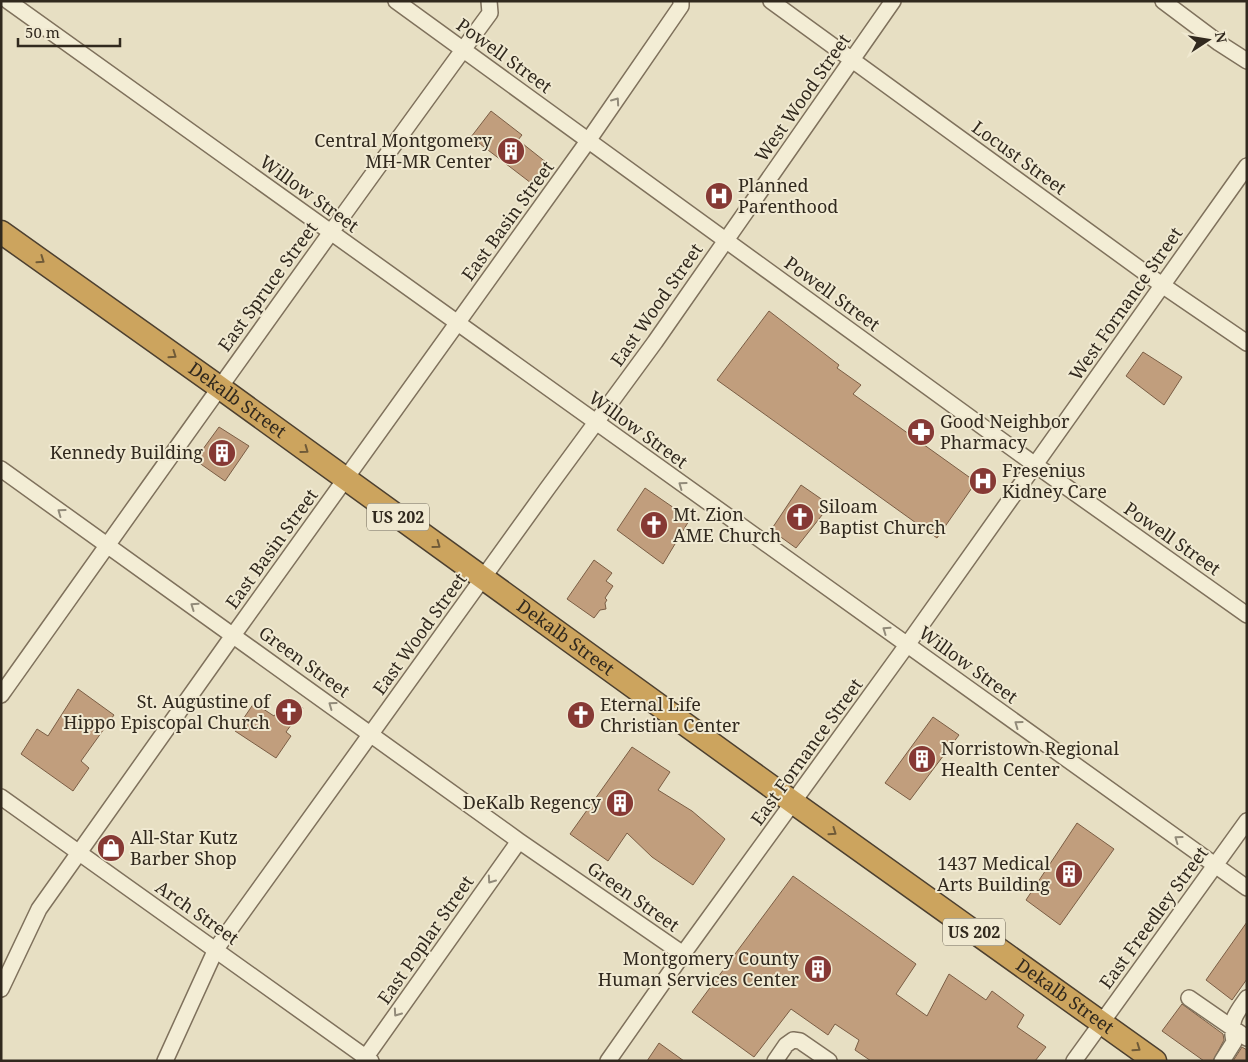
<svg xmlns="http://www.w3.org/2000/svg" width="1248" height="1062" viewBox="0 0 1248 1062" font-family="'Noto Serif',serif">
  <rect width="100%" height="100%" fill="#e7dfc3"/>
  <path fill="#c19e7d" stroke="#7b5e45" d="M 491,111 L 522,135 L 518,140 L 547,163 L 531,183 L 471,137 Z
    M 769,311 L 839,365 L 837,368 L 861,385 L 853,394 L 976,482 L 937,538 L 717,380 Z
    M 1143,352 L 1182,377 L 1164,405 L 1126,376 Z
    M 219,427 L 249,446 L 225,481 L 195,460 Z
    M 801,485 L 830,505 L 796,548 L 771,530 Z
    M 645,488 L 690,519 L 663,564 L 617,530 Z
    M 594,560 L 612,573 L 606,581 L 613,586 L 605,598 L 607,600 L 605,603 L 606,609 L 600,610 L 594,618 L 567,599 Z
    M 78,689 L 114,715 L 81,761 L 89,768 L 73,791 L 21,754 L 37,729 L 48,736 Z
    M 288,698 L 303,708 L 286,732 L 291,736 L 276,758 L 235,731 L 254,703 L 274,716 Z
    M 933,717 L 959,735 L 910,800 L 885,783 Z
    M 632,747 L 670,772 L 658,790 L 692,811 L 725,839 L 693,885 L 652,857 L 627,833 L 608,861 L 570,834 Z
    M 1077,823 L 1114,849 L 1060,925 L 1026,900 Z
    M 793,876 L 916,964 L 896,994 L 927,1016 L 949,974 L 986,1000 L 992,991 L 1024,1015 L 1017,1027 L 1046,1047 L 1035,1061 L 871,1061 L 855,1050 L 859,1040 L 835,1024 L 828,1035 L 791,1009 L 754,1057 L 692,1012 Z
    M 1247,922 L 1247,979 L 1232,1000 L 1206,980 Z
    M 1182,1004 L 1223,1034 L 1224,1040 L 1213,1061 L 1204,1061 L 1162,1031 Z
    M 659,1043 L 684,1061 L 647,1061 Z
    M 1242,1047 L 1247,1050 L 1247,1061 L 1233,1061 Z"/>
  <g fill="none" stroke-linecap="round" stroke-linejoin="round">
    <defs>
      <path id="minor" d="M 8,1 L 1247,888
        M 396,1 L 1034,464 L 1247,615
        M 771,1 L 1162,285 L 1247,343
        M 1163,1 L 1219,43 L 1247,61
        M 1,469 L 519,841 L 683,954
        M 1,695 C 163,467 324,239 490,13 L 489,1
        M 1,797 L 371,1061
        M 1,989 L 39,909 L 234,634 L 588,141 L 681,6 L 681,1
        M 1189,998 L 1247,1038
        M 165,1061 L 216,949 L 547,489 L 655,342 L 893,1
        M 363,1061 L 519,841
        M 608,1061 L 683,954 L 907,645 L 1247,166
        M 775,1061 L 786,1045 L 793,1040 L 800,1041 L 829,1061
        M 1074,1061 L 1247,821
        M 1222,1061 L 1234,1042 C 1230,1020 1234,1016 1247,998"/>
      <g id="highway">
        <path id="s1" d="M 1,232 L 219,387 L 794,803 L 1155,1061"/>
      </g>
    </defs>
    <use href="#minor" stroke="#7f715c" stroke-width="18"/>
    <use href="#highway" stroke="#4d4030" stroke-width="25"/>
    <use href="#minor" stroke="#f3edd5" stroke-width="15"/>
    <use href="#highway" stroke="#cca45e" stroke-width="22"/>
  </g>
  <defs><path id="oneway-chevron" d="M-2-3.5L2.5 0L-2 3.5" fill="none" stroke-width="1.6" stroke-linecap="round" stroke-linejoin="round" transform="scale(1.25)"/></defs>
  <g stroke="#928b7a">
    <use href="#oneway-chevron" transform="translate(616 101) rotate(-55)"/>
    <use href="#oneway-chevron" transform="translate(682 485) rotate(-144)"/>
    <use href="#oneway-chevron" transform="translate(61 512) rotate(-144)"/>
    <use href="#oneway-chevron" transform="translate(194 606) rotate(-145)"/>
    <use href="#oneway-chevron" transform="translate(886 630) rotate(-145)"/>
    <use href="#oneway-chevron" transform="translate(332 705) rotate(-144)"/>
    <use href="#oneway-chevron" transform="translate(1018 724) rotate(-144)"/>
    <use href="#oneway-chevron" transform="translate(1178 839) rotate(-144)"/>
    <use href="#oneway-chevron" transform="translate(491 880) rotate(125)"/>
    <use href="#oneway-chevron" transform="translate(397 1013) rotate(125)"/>
  </g>
  <g stroke="#6f5a38">
    <use href="#oneway-chevron" transform="translate(41 260) rotate(35)"/>
    <use href="#oneway-chevron" transform="translate(173 355) rotate(35)"/>
    <use href="#oneway-chevron" transform="translate(305 450) rotate(36)"/>
    <use href="#oneway-chevron" transform="translate(437 545) rotate(36)"/>
    <use href="#oneway-chevron" transform="translate(833 832) rotate(35)"/>
    <use href="#oneway-chevron" transform="translate(1137 1048) rotate(35)"/>
  </g>
  <defs>
    <symbol id="building-disc" viewBox="-11 -11 22 22"><circle r="9.5" fill="#863934" stroke="#f0e9d1"/><path d="M-4-6H4V6H1V3H-1V6H-4ZM-2.5-4.3h1.7v1.8h-1.7ZM.8-4.3h1.7v1.8H.8ZM-2.5-1h1.7V.8h-1.7ZM.8-1h1.7V.8H.8Z" fill="#fff"/></symbol>
    <symbol id="hospital-disc" viewBox="-11 -11 22 22"><circle r="9.5" fill="#863934" stroke="#f0e9d1"/><path d="M-5-5h3v3.5h4V-5h3V5h-3V1.5h-4V5h-3Z" fill="#fff"/></symbol>
    <symbol id="pharmacy-disc" viewBox="-11 -11 22 22"><circle r="9.5" fill="#863934" stroke="#f0e9d1"/><path d="M-2-6h4v4h4v4h-4v4h-4v-4h-4v-4h4Z" fill="#fff"/></symbol>
    <symbol id="church-disc" viewBox="-11 -11 22 22"><circle r="9.5" fill="#863934" stroke="#f0e9d1"/><path d="M-1.2-6h2.4v3.5h3.3v2.4h-3.3V6h-2.4V-.1h-3.3v-2.4h3.3Z" fill="#fff"/></symbol>
    <symbol id="shop-disc" viewBox="-11 -11 22 22"><circle r="9.5" fill="#863934" stroke="#f0e9d1"/><path d="M-5-2.5h2.3a2.7 3.5 0 0 1 5.4 0H5L5.5 6h-11ZM-1.5-2.5h3a1.5 2.3 0 0 0-3 0Z" fill="#fff"/></symbol>
  </defs>
  <g fill-rule="evenodd">
    <use href="#building-disc" x="495" y="135" width="32" height="32"/>
    <use href="#hospital-disc" x="703" y="180" width="32" height="32"/>
    <use href="#pharmacy-disc" x="905" y="416" width="32" height="32"/>
    <use href="#building-disc" x="206" y="437" width="32" height="32"/>
    <use href="#hospital-disc" x="967" y="465" width="32" height="32"/>
    <use href="#church-disc" x="784" y="501" width="32" height="32"/>
    <use href="#church-disc" x="638" y="509" width="32" height="32"/>
    <use href="#church-disc" x="273" y="696" width="32" height="32"/>
    <use href="#church-disc" x="565" y="699" width="32" height="32"/>
    <use href="#building-disc" x="906" y="743" width="32" height="32"/>
    <use href="#building-disc" x="604" y="787" width="32" height="32"/>
    <use href="#shop-disc" x="95" y="832" width="32" height="32"/>
    <use href="#building-disc" x="1053" y="858" width="32" height="32"/>
    <use href="#building-disc" x="802" y="953" width="32" height="32"/>
  </g>
  <g text-anchor="middle" stroke-width="4" stroke-linejoin="round" paint-order="stroke">
    <g fill="#f0e9d1" stroke="#6a6354" stroke-width="1">
      <rect x="367" y="503.5" width="62" height="27" rx="4"/>
      <rect x="943" y="918.5" width="62" height="27" rx="4"/>
    </g>
    <g font-size="16" font-weight="bold" fill="#31291e">
      <text x="398" y="523">US 202</text>
      <text x="974" y="938">US 202</text>
    </g>
    <g font-size="18" fill="#31291e" stroke="#f0e9d1">
      <text transform="translate(504 56) rotate(36)" y="6">Powell Street</text>
      <text transform="translate(803 98) rotate(-55)" y="6">West Wood Street</text>
      <text transform="translate(1019 158) rotate(36)" y="6">Locust Street</text>
      <text transform="translate(309 194) rotate(36)" y="6">Willow Street</text>
      <text transform="translate(508 221) rotate(-54)" y="6">East Basin Street</text>
      <text transform="translate(268 287) rotate(-54)" y="6">East Spruce Street</text>
      <text transform="translate(832 294) rotate(36)" y="6">Powell Street</text>
      <text transform="translate(1126 304) rotate(-55)" y="6">West Fornance Street</text>
      <text transform="translate(657 305) rotate(-55)" y="6">East Wood Street</text>
      <text dy="6" stroke="none"><textPath href="#s1" startOffset="290">Dekalb Street</textPath></text>
      <text transform="translate(638 430) rotate(36)" y="6">Willow Street</text>
      <text transform="translate(1172 539) rotate(35)" y="6">Powell Street</text>
      <text transform="translate(272 549) rotate(-54)" y="6">East Basin Street</text>
      <text transform="translate(420 634) rotate(-54)" y="6">East Wood Street</text>
      <text dy="6" stroke="none"><textPath href="#s1" startOffset="695">Dekalb Street</textPath></text>
      <text transform="translate(304 662) rotate(36)" y="6">Green Street</text>
      <text transform="translate(968 665) rotate(36)" y="6">Willow Street</text>
      <text transform="translate(807 752) rotate(-54)" y="6">East Fornance Street</text>
      <text transform="translate(633 897) rotate(35)" y="6">Green Street</text>
      <text transform="translate(197 913) rotate(35)" y="6">Arch Street</text>
      <text transform="translate(1154 918) rotate(-54)" y="6">East Freedley Street</text>
      <text transform="translate(426 940) rotate(-55)" y="6">East Poplar Street</text>
      <text dy="6" stroke="none"><textPath href="#s1" startOffset="1310">Dekalb Street</textPath></text>
    </g>
    <g font-size="18" fill="#31291e" stroke="#f0e9d1" text-anchor="start">
      <text x="492" y="147" text-anchor="end">Central Montgomery<tspan x="492" dy="21">MH-MR Center</tspan></text>
      <text x="738" y="192">Planned<tspan x="738" dy="21">Parenthood</tspan></text>
      <text x="940" y="428">Good Neighbor<tspan x="940" dy="21">Pharmacy</tspan></text>
      <text x="203" y="459" text-anchor="end">Kennedy Building</text>
      <text x="1002" y="477">Fresenius<tspan x="1002" dy="21">Kidney Care</tspan></text>
      <text x="819" y="513">Siloam<tspan x="819" dy="21">Baptist Church</tspan></text>
      <text x="673" y="521">Mt. Zion<tspan x="673" dy="21">AME Church</tspan></text>
      <text x="270" y="708" text-anchor="end">St. Augustine of<tspan x="270" dy="21">Hippo Episcopal Church</tspan></text>
      <text x="600" y="711">Eternal Life<tspan x="600" dy="21">Christian Center</tspan></text>
      <text x="941" y="755">Norristown Regional<tspan x="941" dy="21">Health Center</tspan></text>
      <text x="601" y="809" text-anchor="end">DeKalb Regency</text>
      <text x="130" y="844">All-Star Kutz<tspan x="130" dy="21">Barber Shop</tspan></text>
      <text x="1050" y="870" text-anchor="end">1437 Medical<tspan x="1050" dy="21">Arts Building</tspan></text>
      <text x="799" y="965" text-anchor="end">Montgomery County<tspan x="799" dy="21">Human Services Center</tspan></text>
    </g>
  </g>
  <rect width="1248" height="1062" fill="none" stroke="#31291e" stroke-width="5"/>
  <g transform="translate(1208 40) rotate(78)" stroke="#f0e9d1" stroke-width="4" paint-order="stroke">
  <path d="M0-4L9 19L0 12L-9 19Z" fill="#31291e"/>
  <text y="-8" font-size="14" font-weight="bold" text-anchor="middle" fill="#31291e">N</text>
  </g>
  <path d="M18 38v8h102v-8" fill="none" stroke="#31291e" stroke-width="2.5"/>
  <text x="25" y="38" font-size="15" fill="#31291e" stroke="#f0e9d1" stroke-width="4" paint-order="stroke">50 m</text>
</svg>
